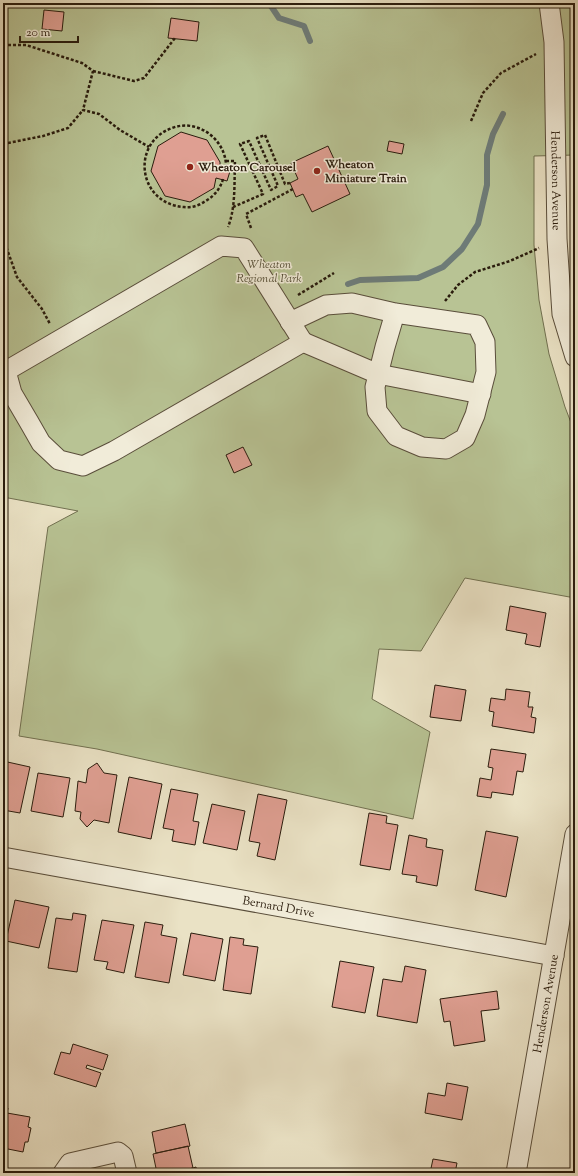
<svg xmlns="http://www.w3.org/2000/svg" width="578" height="1176" viewBox="0 0 578 1176" font-family="'Sorts Mill Goudy',serif">
  <rect width="100%" height="100%" fill="#eae2c5"/>
  <filter id="stains"><feTurbulence type="fractalNoise" baseFrequency=".005" numOctaves="4"/><feColorMatrix values="0 0 0 0 .2 0 0 0 0 .09 0 0 0 0 .02 0 0 0 .5 -.17"/></filter>
  <radialGradient id="worn" r=".72"><stop offset=".6" stop-color="#630" stop-opacity="0"/><stop offset="1" stop-color="#630" stop-opacity=".3"/></radialGradient>
  <path fill="#b8c394" stroke="#717050" d="M 3,3 L 575,3 L 575,155 L 534,156 L 534,245 L 539,300 L 549,354 L 565,407 L 575,433 L 575,598 L 465,578 L 421,651 L 379,649 L 372,699 L 430,732 L 413,819 L 97,749 L 19,736 L 48,527 L 78,511 L 3,497 Z"/>
  <g fill="none" stroke-linecap="round" stroke-linejoin="round">
    <path stroke="#6e7b77" stroke-width="6" d="M 269,3 L 279,18 L 304,26 L 310,41
      M 348,284 L 360,280 L 418,278 L 443,267 L 462,249 L 478,224 L 487,185 L 487,155 L 493,134 L 503,114"/>
  </g>
  <path fill="#df9f92" stroke="#2a1c0d" d="M 44,10 L 64,12 L 62,31 L 42,29 Z
    M 171,18 L 199,22 L 197,41 L 168,38 Z
    M 181,132 L 207,140 L 220,162 L 220,165 L 231,168 L 227,181 L 216,178 L 214,188 L 190,202 L 165,196 L 151,171 L 158,146 Z
    M 389,141 L 404,144 L 402,154 L 387,151 Z
    M 328,146 L 350,194 L 312,212 L 303,194 L 296,197 L 290,183 L 298,179 L 291,163 Z
    M 243,447 L 252,465 L 234,473 L 226,455 Z
    M 510,606 L 546,613 L 540,647 L 525,644 L 527,634 L 506,630 Z
    M 435,685 L 466,690 L 461,721 L 430,717 Z
    M 506,689 L 530,692 L 528,707 L 533,707 L 531,717 L 536,718 L 534,733 L 492,726 L 494,712 L 489,711 L 491,698 L 505,700 Z
    M 491,749 L 526,754 L 523,772 L 517,771 L 513,795 L 492,792 L 491,798 L 477,796 L 480,778 L 491,780 L 493,768 L 488,767 Z
    M 3,761 L 30,767 L 20,813 L 3,810 Z
    M 97,763 L 104,773 L 117,775 L 109,823 L 94,820 L 87,827 L 80,819 L 81,812 L 75,811 L 78,781 L 86,783 L 88,769 Z
    M 38,773 L 70,778 L 63,817 L 31,811 Z
    M 129,777 L 162,784 L 151,839 L 118,832 Z
    M 171,789 L 198,794 L 193,821 L 199,822 L 195,845 L 172,841 L 174,830 L 163,828 Z
    M 258,794 L 287,800 L 275,860 L 257,856 L 260,843 L 249,841 Z
    M 212,804 L 245,811 L 237,850 L 203,843 Z
    M 369,813 L 387,816 L 386,823 L 398,825 L 390,870 L 360,865 Z
    M 486,831 L 518,837 L 506,897 L 475,890 Z
    M 409,835 L 427,839 L 426,847 L 443,850 L 437,886 L 416,882 L 417,876 L 402,874 Z
    M 15,900 L 49,907 L 39,948 L 6,941 Z
    M 73,913 L 86,915 L 77,972 L 48,968 L 56,918 L 72,920 Z
    M 102,920 L 134,925 L 124,973 L 106,969 L 108,962 L 94,960 Z
    M 145,922 L 163,925 L 161,935 L 177,938 L 169,983 L 135,977 Z
    M 191,933 L 223,939 L 215,981 L 183,975 Z
    M 230,937 L 244,939 L 243,945 L 258,947 L 251,994 L 223,990 Z
    M 340,961 L 374,967 L 365,1013 L 332,1007 Z
    M 405,966 L 426,970 L 417,1023 L 377,1016 L 383,979 L 402,982 Z
    M 497,991 L 499,1009 L 481,1011 L 485,1041 L 454,1046 L 450,1021 L 444,1022 L 440,999 Z
    M 73,1044 L 108,1055 L 103,1070 L 87,1065 L 86,1068 L 101,1073 L 96,1087 L 54,1074 L 61,1052 L 70,1054 Z
    M 447,1083 L 468,1087 L 462,1120 L 425,1113 L 428,1093 L 445,1096 Z
    M 3,1107 L 8,1108 L 3,1135 Z
    M 7,1113 L 30,1117 L 28,1127 L 31,1128 L 28,1142 L 25,1142 L 23,1152 L 3,1148 L 3,1135 Z
    M 185,1124 L 190,1146 L 156,1153 L 152,1132 Z
    M 188,1146 L 193,1168 L 169,1173 L 157,1173 L 153,1154 Z
    M 433,1159 L 457,1163 L 455,1173 L 430,1173 Z
    M 196,1167 L 197,1173 L 169,1173 L 193,1168 Z"/>
  <g fill="none" stroke-linecap="round" stroke-linejoin="round">
    <defs>
      <g id="minor">
        <path id="s1" d="M 549,3 L 554,42 L 557,239 L 562,314 L 575,357"/>
        <path d="M 221,246 L 244,248 L 303,342 L 114,451 L 83,466 L 59,460 L 41,443 L 29,422 L 12,393 L 6,371 Z"/>
        <path d="M 290,322 L 326,305 L 352,303 L 395,313 L 477,325 L 485,342 L 486,372 L 475,415 L 465,438 L 446,449 L 422,447 L 396,436 L 377,411 L 375,387 L 385,347 L 395,313"/>
        <path d="M 303,342 L 378,374 L 481,394"/>
        <path id="s2" d="M 3,857 L 554,956"/>
        <path d="M 63,1173 L 70,1163 L 118,1152 L 123,1156 L 127,1173"/>
        <path id="s3" d="M 516,1173 L 575,834"/>
      </g>
    </defs>
    <use href="#minor" stroke="#5a4e3b" stroke-width="21"/>
    <path stroke="#2a1c0d" stroke-width="2.5" stroke-dasharray="3 2" stroke-linecap="butt" d="M 3,45 L 26,45 L 82,63 L 93,71 L 83,110 L 99,114 L 120,130 L 149,147
      M 93,71 L 134,81 L 144,78 L 175,38
      M 471,121 L 483,93 L 501,73 L 536,54
      M 3,144 L 43,136 L 68,128 L 83,110
      M 226,161 L 235,161 C 234,183 236,207 228,227
      M 223,179 C 220,190 213,197 204,202 C 198,206 190,208 184,207 C 138,204 130,143 172,128 C 198,118 226,140 226,166
      M 233,207 L 263,194 L 240,144 L 249,141 L 271,190 L 278,186 L 257,138 L 265,135 L 285,184 L 290,183
      M 251,228 L 246,214 L 293,189
      M 3,238 L 17,277 L 42,309 L 50,324
      M 298,295 L 334,273
      M 445,301 L 458,285 L 475,272 L 510,261 L 539,248"/>
    <use href="#minor" stroke="#f1ecd9" stroke-width="19"/>
  </g>
  <g fill="#8f2418" stroke="#f1ecd9" stroke-width="1.5">
    <circle cx="190" cy="167" r="4"/>
    <circle cx="317" cy="171" r="4"/>
  </g>
  <g text-anchor="middle" stroke-width="3" stroke-linejoin="round" paint-order="stroke">
    <g font-size="12" font-weight="bold" fill="#2a1c0d" stroke="#f1ecd9" text-anchor="start">
      <text x="325" y="168">Wheaton<tspan x="325" dy="14">Miniature Train</tspan></text>
      <text x="198" y="171">Wheaton Carousel</text>
    </g>
    <g font-size="12" fill="#2a1c0d" stroke="#f1ecd9">
      <text dy="4" stroke="none"><textPath href="#s1" startOffset="178">Henderson Avenue</textPath></text>
      <text dy="4" stroke="none"><textPath href="#s2" startOffset="280">Bernard Drive</textPath></text>
      <text dy="4" stroke="none"><textPath href="#s3" startOffset="172">Henderson Avenue</textPath></text>
    </g>
    <g font-size="12" font-style="italic" fill="#554e36" stroke="#f1ecd9">
      <text x="269" y="268">Wheaton<tspan x="269" dy="14">Regional Park</tspan></text>
    </g>
  </g>
  <rect width="578" height="1176" fill="none" stroke="#eae2c5" stroke-width="16"/>
  <rect x="4" y="4" width="570" height="1168" fill="none" stroke="#2a1c0d" stroke-width="2"/>
  <rect x="8" y="8" width="562" height="1160" fill="none" stroke="#2a1c0d"/>
  <path d="M20 36v6h58v-6" fill="none" stroke="#2a1c0d" stroke-width="2"/>
  <text x="26" y="36" font-size="12" fill="#2a1c0d" stroke="#f1ecd9" stroke-width="3" paint-order="stroke">20 m</text>
  <rect width="100%" height="100%" filter="url(#stains)"/>
  <rect width="100%" height="100%" fill="url(#worn)"/>
</svg>
